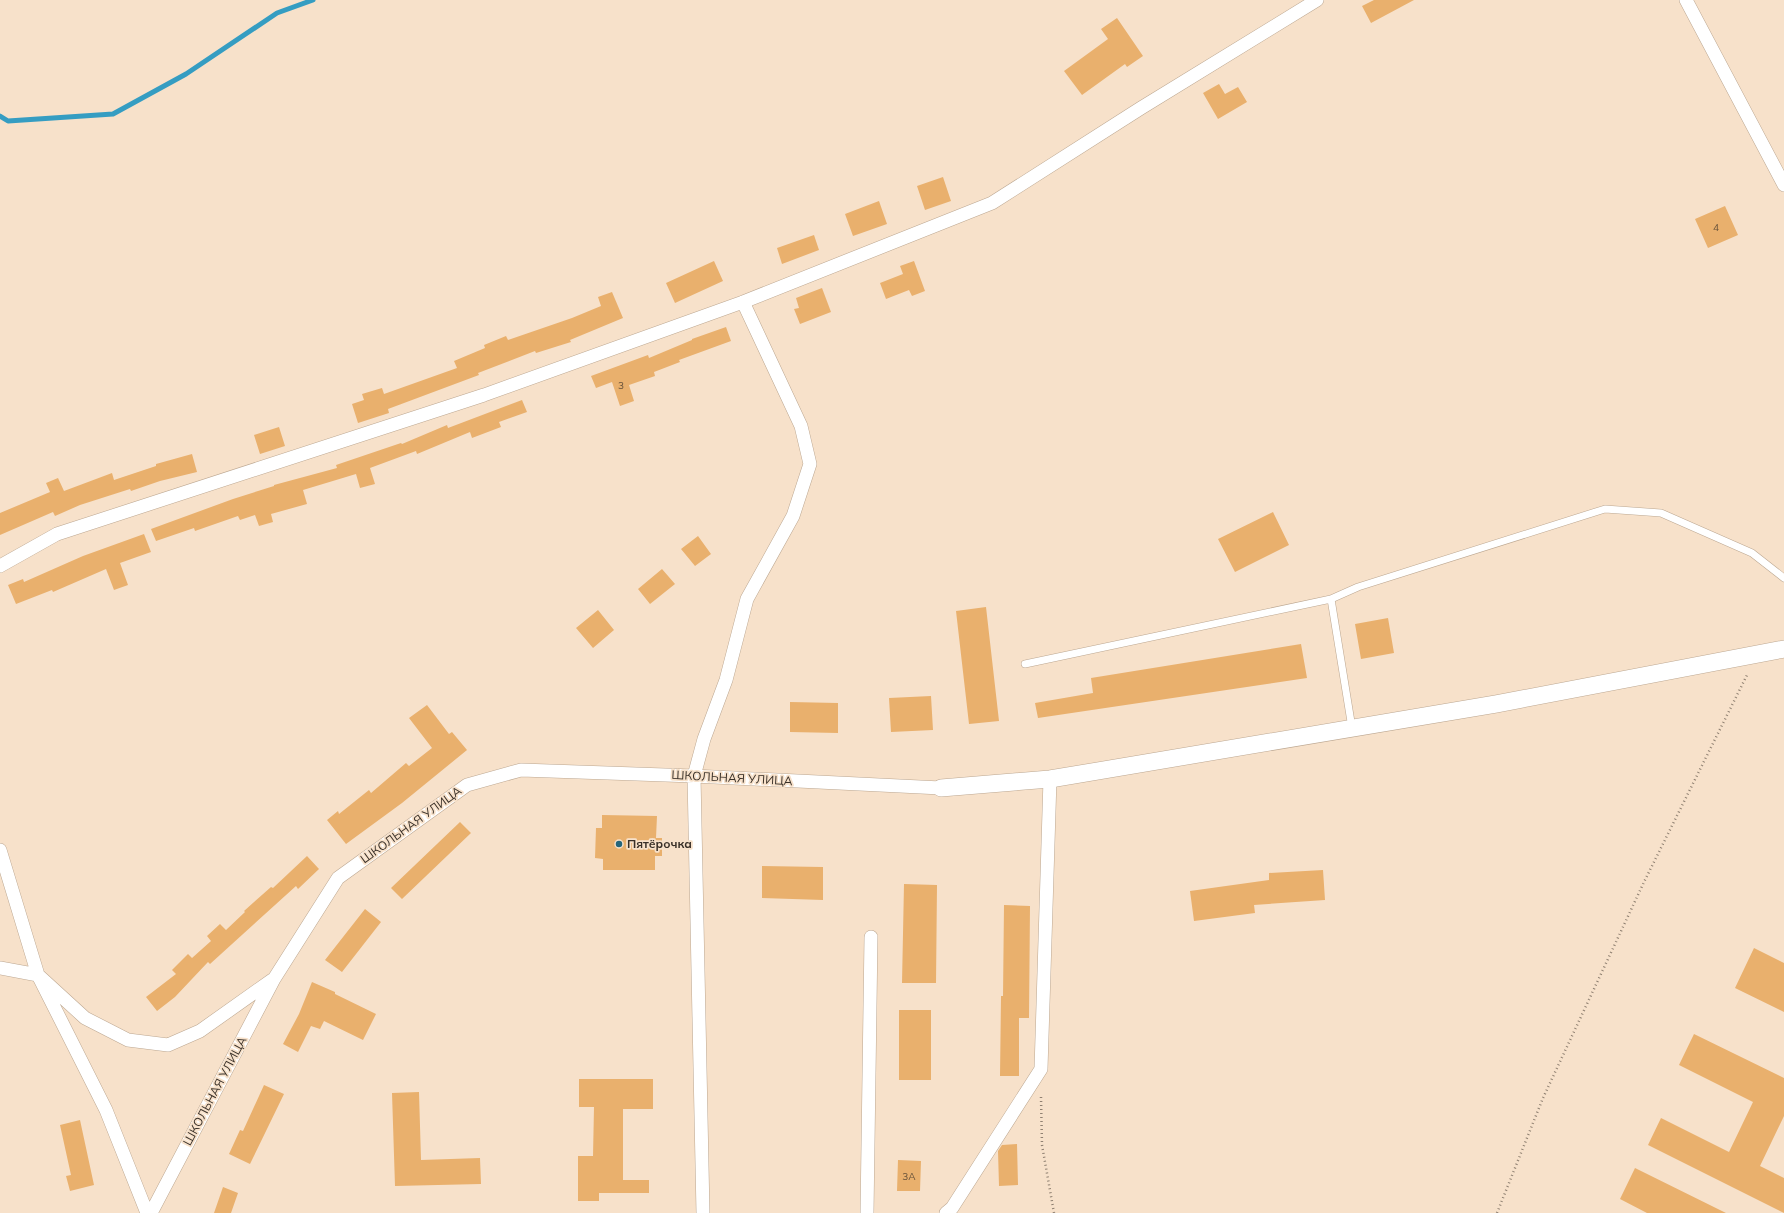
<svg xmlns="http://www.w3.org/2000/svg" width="1784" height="1213" viewBox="0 0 1784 1213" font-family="Mulish,sans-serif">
  <rect width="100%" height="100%" fill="#f7e1ca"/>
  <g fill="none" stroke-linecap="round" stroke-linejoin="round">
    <path stroke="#359dc2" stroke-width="5" d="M 0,116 L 8,121 L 113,114 L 186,74 L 277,13 L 313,0"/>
  </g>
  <path fill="#e9b06d" d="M 1374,0 L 1414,0 L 1371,23 L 1362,6 Z
    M 1117,18 L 1143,56 L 1127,67 L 1125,64 L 1082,95 L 1064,71 L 1108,39 L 1101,29 Z
    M 1219,84 L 1225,94 L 1238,87 L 1247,102 L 1218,119 L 1203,93 Z
    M 943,177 L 951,201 L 925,210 L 917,186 Z
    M 879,201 L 887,224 L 853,236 L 845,214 Z
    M 1725,206 L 1738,235 L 1708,248 L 1695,219 Z
    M 814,235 L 819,250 L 782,264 L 777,248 Z
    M 714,261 L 723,281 L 675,303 L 666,283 Z
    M 914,261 L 925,291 L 912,296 L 909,290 L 886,299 L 880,283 L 903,274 L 900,266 Z
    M 822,288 L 831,312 L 800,324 L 794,309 L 799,308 L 796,298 Z
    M 612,292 L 623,318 L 570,340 L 571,342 L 536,353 L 535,351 L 478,373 L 479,375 L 388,409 L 389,413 L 358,423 L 352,404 L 364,400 L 362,394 L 382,388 L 384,394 L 457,368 L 454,361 L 485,348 L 484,345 L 506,336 L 508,340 L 572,318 L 601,306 L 598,297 Z
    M 726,327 L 731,341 L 679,360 L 680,362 L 654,372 L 655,376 L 629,385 L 634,401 L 620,406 L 612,382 L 596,388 L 591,376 L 648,355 L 649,358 L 692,340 L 692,339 Z
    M 522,400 L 527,412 L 499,422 L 501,427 L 472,438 L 470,432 L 417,454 L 416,451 L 370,468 L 375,484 L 360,488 L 356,474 L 303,490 L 307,504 L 271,514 L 273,522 L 259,526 L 255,515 L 240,520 L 238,516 L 195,531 L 194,528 L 156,541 L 151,529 L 233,499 L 274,486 L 274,485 L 337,468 L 336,465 L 401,443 L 402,444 L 447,425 L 448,428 Z
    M 279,427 L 285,446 L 260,454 L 254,435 Z
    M 192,454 L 197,472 L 160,481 L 131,491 L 130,489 L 80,505 L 55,516 L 53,512 L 0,535 L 0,513 L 50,492 L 46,483 L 58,478 L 64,491 L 112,473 L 114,480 L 156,466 L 156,464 Z
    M 1273,512 L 1289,545 L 1235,572 L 1218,539 Z
    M 144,534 L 151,552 L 120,563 L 128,585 L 114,590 L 106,569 L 53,592 L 52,590 L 16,604 L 8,585 L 23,579 L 24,582 L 83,556 Z
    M 698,536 L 711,554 L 695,566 L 681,549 Z
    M 662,569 L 675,584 L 650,604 L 638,589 Z
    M 986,607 L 999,721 L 969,724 L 956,611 Z
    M 598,610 L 614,630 L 593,648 L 576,628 Z
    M 1388,618 L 1394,653 L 1361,659 L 1355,624 Z
    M 1301,644 L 1307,678 L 1038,718 L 1035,703 L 1093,693 L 1091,678 Z
    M 931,696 L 933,730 L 891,732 L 889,698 Z
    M 790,702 L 838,703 L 838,733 L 790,732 Z
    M 427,705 L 449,734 L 452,732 L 467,750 L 402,803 L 346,844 L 327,820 L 338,811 L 339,814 L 369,790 L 371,793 L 406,763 L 409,766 L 432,748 L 409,718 Z
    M 602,815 L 657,816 L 656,838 L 662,838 L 662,856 L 655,856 L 655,870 L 603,870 L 603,859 L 595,858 L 596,828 L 602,828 Z
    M 460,822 L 471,833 L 402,899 L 391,888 Z
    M 307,856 L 319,869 L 298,889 L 296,886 L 210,964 L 208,962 L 175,997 L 157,1011 L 146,997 L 176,974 L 172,970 L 188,954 L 192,958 L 211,941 L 207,936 L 220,924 L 226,930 L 245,912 L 244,911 L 271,887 L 273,888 Z
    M 762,866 L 823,867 L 823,900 L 762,898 Z
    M 1323,870 L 1325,900 L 1254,905 L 1255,913 L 1194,921 L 1190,891 L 1269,880 L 1269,873 Z
    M 904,884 L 937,885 L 936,983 L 902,983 Z
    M 1004,905 L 1030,906 L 1029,1018 L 1019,1018 L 1019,1076 L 1000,1076 L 1001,996 L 1003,996 Z
    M 365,909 L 381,922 L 342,972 L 325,960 Z
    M 1754,948 L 1784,963 L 1784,1012 L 1735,988 Z
    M 312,982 L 335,992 L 335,994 L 376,1014 L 363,1040 L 324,1021 L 320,1029 L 311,1026 L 298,1052 L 283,1044 L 299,1014 Z
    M 899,1010 L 931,1010 L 931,1080 L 899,1080 Z
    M 1694,1034 L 1784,1078 L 1784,1116 L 1760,1166 L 1784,1178 L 1784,1213 L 1648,1145 L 1661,1118 L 1729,1152 L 1753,1102 L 1679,1065 Z
    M 579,1079 L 653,1079 L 653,1109 L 623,1109 L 623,1180 L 649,1180 L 649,1193 L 599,1193 L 599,1201 L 578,1201 L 578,1156 L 593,1156 L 594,1107 L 579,1107 Z
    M 264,1085 L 284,1094 L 250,1164 L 229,1154 L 240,1130 L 243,1131 Z
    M 419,1092 L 421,1160 L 480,1158 L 481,1184 L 395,1186 L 392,1093 Z
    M 80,1120 L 94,1185 L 70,1191 L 66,1176 L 71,1175 L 60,1125 Z
    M 1017,1144 L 1018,1185 L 999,1186 L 998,1151 L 1002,1145 Z
    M 898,1160 L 921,1161 L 920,1191 L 897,1191 Z
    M 1635,1168 L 1726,1213 L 1647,1213 L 1620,1199 Z
    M 223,1187 L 238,1193 L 231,1213 L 214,1213 Z"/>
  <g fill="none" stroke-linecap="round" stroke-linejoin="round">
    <defs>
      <path id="service" d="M 1025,664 L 1331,599
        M 1352,728 L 1331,599 L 1358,587 L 1605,509 L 1661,513 L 1752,553 L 1784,578"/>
      <path id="minor" d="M 1686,0 L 1784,185
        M 0,566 L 57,534 L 484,395 L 743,302 L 992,203 L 1141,108 L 1317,0
        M 0,850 L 38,975 L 85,1018 L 128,1040 L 168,1045 L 200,1031 L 272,980
        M 0,968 L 38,975 L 106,1110 L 147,1213
        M 151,1213 L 274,979 L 338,878 L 467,785 L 521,770 L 694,776 L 941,788
        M 703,1213 L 694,776 L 704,739 L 726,680 L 747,599 L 793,516 L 810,464 L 801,426 L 743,302
        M 867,1213 L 871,937
        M 946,1213 L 952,1208 L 1041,1069 L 1050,779"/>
      <path id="tertiary" d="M 941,788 L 1050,779 L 1496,704 L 1784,649"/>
    </defs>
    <use href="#service" stroke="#bca791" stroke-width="8"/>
    <use href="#minor" stroke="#bca791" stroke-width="14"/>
    <use href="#tertiary" stroke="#bca791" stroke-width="18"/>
    <path stroke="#908172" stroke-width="2.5" stroke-dasharray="1 3" stroke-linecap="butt" d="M 1041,1097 L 1042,1145 L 1054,1213
      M 1497,1213 L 1543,1098 L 1644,882 L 1748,673"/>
    <use href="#service" stroke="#fff" stroke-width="7"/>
    <use href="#minor" stroke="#fff" stroke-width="13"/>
    <use href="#tertiary" stroke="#fff" stroke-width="17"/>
  </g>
  <circle fill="#25657a" stroke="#f7e1ca" stroke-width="1.5" cx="619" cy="844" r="4"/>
  <g text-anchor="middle" stroke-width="3.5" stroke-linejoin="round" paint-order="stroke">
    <g font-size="10" fill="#655039">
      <text x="1716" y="231">4</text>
      <text x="621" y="389">3</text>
      <text x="909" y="1180">3А</text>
    </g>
    <g font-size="12" fill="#393028" stroke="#f7e1ca">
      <text transform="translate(732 778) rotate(3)" y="4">ШКОЛЬНАЯ УЛИЦА</text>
      <text transform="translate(411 825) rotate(-36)" y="4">ШКОЛЬНАЯ УЛИЦА</text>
      <text transform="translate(215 1091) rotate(-62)" y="4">ШКОЛЬНАЯ УЛИЦА</text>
    </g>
    <g font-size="12" font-weight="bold" fill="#393028" stroke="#f7e1ca" text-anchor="start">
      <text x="627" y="848">Пятёрочка</text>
    </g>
  </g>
</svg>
